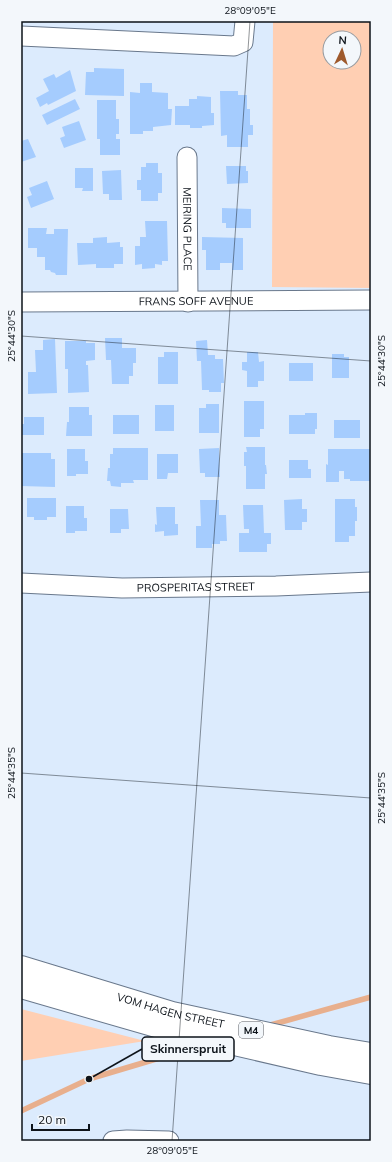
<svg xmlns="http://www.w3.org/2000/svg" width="392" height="1162" viewBox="0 0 392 1162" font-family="Mulish,sans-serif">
  <rect width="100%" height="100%" fill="#dcebfd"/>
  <path fill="#ffcfb3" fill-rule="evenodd" d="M 273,21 L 371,21 L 371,288 L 272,287 ZM 330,38 L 354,38 L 354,62 L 330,62 Z
    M 21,1009 L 145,1041 L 21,1061 Z"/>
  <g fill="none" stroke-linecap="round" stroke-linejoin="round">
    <path stroke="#e8af8d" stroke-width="5.5" d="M 267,1026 L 371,997
      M 21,1111 L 89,1079 L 203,1045"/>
  </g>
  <path fill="#a5ccfe" d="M 94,68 L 124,69 L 124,96 L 85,95 L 86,72 L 94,72 Z
    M 70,70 L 76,91 L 48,105 L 47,103 L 40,107 L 36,98 L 49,91 L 43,79 L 54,74 L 56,78 Z
    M 140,83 L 152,83 L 152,92 L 168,93 L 168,109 L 172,109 L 171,125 L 153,127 L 153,131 L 143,131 L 143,134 L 130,134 L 130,92 L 140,93 Z
    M 220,91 L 238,91 L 238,95 L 247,95 L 247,109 L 250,109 L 250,125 L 253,125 L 253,135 L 248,135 L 248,147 L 227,147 L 227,135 L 221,136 Z
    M 197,96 L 211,97 L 211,113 L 214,113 L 214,125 L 202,126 L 202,128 L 190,128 L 190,125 L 175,125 L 175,106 L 189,106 L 189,99 L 197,99 Z
    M 75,99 L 80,109 L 47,125 L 42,115 Z
    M 97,100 L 116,100 L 116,119 L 119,119 L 119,134 L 116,134 L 116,139 L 120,139 L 120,155 L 100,155 L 100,139 L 97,139 Z
    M 79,121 L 86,140 L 64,148 L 60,138 L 65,136 L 62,127 Z
    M 28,139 L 36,157 L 21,162 L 21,141 Z
    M 146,163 L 158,163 L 158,173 L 162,173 L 162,193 L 158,193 L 158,201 L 141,201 L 141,190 L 137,190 L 137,180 L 141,180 L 141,167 L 146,167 Z
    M 226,166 L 246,166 L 246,171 L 248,171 L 248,183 L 227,184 Z
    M 75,168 L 93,168 L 93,191 L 82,191 L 83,188 L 75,188 Z
    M 121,170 L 122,200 L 109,200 L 109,194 L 103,194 L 102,171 Z
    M 47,181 L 54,199 L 31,208 L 27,197 L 32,195 L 29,188 Z
    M 222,208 L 251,209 L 251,228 L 226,228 L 226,223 L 222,223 Z
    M 145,221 L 167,221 L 168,261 L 162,261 L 162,265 L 155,264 L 155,268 L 142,269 L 142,264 L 135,265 L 135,246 L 140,246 L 140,237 L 146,237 Z
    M 28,228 L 47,228 L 46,234 L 54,234 L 54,229 L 68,229 L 67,275 L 56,275 L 55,273 L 51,272 L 50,270 L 45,270 L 45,257 L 37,257 L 37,248 L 28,248 Z
    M 107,237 L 107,243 L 120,242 L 120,247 L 123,247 L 123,264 L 114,264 L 114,268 L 96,268 L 96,264 L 78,265 L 77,243 L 93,243 L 93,238 Z
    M 202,237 L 243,238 L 243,270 L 232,270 L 232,263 L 220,263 L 220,270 L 206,270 L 206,250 L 202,250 Z
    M 105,338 L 122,338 L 122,348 L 136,348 L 136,363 L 133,363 L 133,376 L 129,376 L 129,384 L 112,384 L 111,360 L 106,360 Z
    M 55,339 L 57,393 L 28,394 L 28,372 L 36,372 L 35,350 L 43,350 L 43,340 Z
    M 207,340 L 208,355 L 215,355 L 215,359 L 223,359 L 224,383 L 221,383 L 221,392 L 209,392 L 209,390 L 202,390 L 201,361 L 197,361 L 196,341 Z
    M 65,341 L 86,341 L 86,343 L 95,343 L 95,360 L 86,361 L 86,365 L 88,365 L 89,392 L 68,393 L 68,369 L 65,369 Z
    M 164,352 L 178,352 L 178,384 L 158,384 L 158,357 L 164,357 Z
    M 247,352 L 258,352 L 259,362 L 264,361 L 264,381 L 258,381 L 258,387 L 247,387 L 247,371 L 242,370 L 242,362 L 247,362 Z
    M 332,354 L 344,354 L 344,357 L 349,357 L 349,378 L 332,378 Z
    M 289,363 L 313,363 L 313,381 L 289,381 Z
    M 244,401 L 264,401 L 264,429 L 260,429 L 260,437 L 244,437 Z
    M 206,404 L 219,404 L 219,433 L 199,433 L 199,408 L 206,408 Z
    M 155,405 L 174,405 L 174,431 L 155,431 Z
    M 69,407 L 89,407 L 89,415 L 92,415 L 92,436 L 66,436 L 67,422 L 69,422 Z
    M 305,413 L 317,413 L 317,429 L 315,429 L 315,434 L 289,434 L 289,415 L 305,415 Z
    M 113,415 L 139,415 L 139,434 L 113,434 Z
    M 24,417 L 44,417 L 44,435 L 22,435 L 21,424 L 24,424 Z
    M 334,420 L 360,420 L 360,438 L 334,438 Z
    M 246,447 L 265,447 L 265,465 L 266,465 L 267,474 L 265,474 L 265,489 L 246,489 L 246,466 L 244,466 L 244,452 L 247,452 Z
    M 113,448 L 148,448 L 148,480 L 133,480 L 134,483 L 121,483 L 121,487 L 111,486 L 110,481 L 107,481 L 108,468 L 110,468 L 110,454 L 113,454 Z
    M 219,448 L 220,477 L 205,477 L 205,473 L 200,473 L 199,449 Z
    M 67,449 L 85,449 L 85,461 L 88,461 L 88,474 L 76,474 L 76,476 L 67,476 Z
    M 328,449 L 370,449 L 370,481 L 350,481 L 350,479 L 344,479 L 344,471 L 339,471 L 339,482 L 326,482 L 326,464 L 328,465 Z
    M 21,453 L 51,453 L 51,459 L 55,459 L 55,487 L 21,486 Z
    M 157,454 L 178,454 L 178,473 L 168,473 L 167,479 L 157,479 Z
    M 289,460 L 308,460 L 308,469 L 311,469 L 311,478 L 289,478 Z
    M 27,498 L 56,498 L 56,517 L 47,517 L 47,520 L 34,520 L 34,517 L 27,517 Z
    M 302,499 L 302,509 L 307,509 L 307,522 L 302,522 L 302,530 L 285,530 L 284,500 Z
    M 335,499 L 355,499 L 355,507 L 357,507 L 357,521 L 355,521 L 355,536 L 349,536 L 349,542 L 335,542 Z
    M 200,500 L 219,500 L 219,515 L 226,515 L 227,541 L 220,541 L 220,544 L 212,544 L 212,548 L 196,548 L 196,526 L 201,526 Z
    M 243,505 L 263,505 L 264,533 L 271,533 L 271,544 L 267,544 L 267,552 L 239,552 L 239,533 L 249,533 L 249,529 L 244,529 Z
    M 66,506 L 84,506 L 84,518 L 87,518 L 87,531 L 75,531 L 75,533 L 66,533 Z
    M 156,507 L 175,507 L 175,524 L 178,524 L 178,535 L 164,536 L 164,531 L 155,532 L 155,524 L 157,525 Z
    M 110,509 L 128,509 L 129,529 L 121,529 L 121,533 L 110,533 Z"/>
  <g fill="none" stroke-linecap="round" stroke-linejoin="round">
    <defs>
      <g id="minor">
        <path d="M 21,36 L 234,46 L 243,42 L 245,21"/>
        <path id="s1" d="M 187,157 L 188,302"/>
        <path id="s2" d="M 21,302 L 371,300"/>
        <path id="s3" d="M 21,583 L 122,588 L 276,586 L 371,582"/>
        <path d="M 113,1141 L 127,1140 L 169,1141"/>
      </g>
      <g id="primary">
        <path id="s4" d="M 21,967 L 172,1013 L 329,1047 L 371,1054"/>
        <path d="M 21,987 L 156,1026 L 321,1064 L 371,1073"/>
      </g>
    </defs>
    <use href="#minor" stroke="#69788c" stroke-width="21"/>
    <use href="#primary" stroke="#69788c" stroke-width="24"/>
    <use href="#minor" stroke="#fff" stroke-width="19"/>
    <use href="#primary" stroke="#fff" stroke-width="22"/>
  </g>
  <path fill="none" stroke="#0d131a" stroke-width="1" stroke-opacity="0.45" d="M 21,336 L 371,361M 21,773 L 371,798M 172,1141 L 250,21"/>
  <g text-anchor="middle" stroke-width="4" stroke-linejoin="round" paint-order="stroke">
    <rect fill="#f3f7fb" stroke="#52575e" stroke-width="1" x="239" y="1022" width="24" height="16" rx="3"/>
    <g font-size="10" font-weight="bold" fill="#0d131a">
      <text x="251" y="1034">M4</text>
    </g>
    <g font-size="11" fill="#0d131a" stroke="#f3f7fb">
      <text dy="4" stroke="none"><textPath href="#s1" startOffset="72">MEIRING PLACE</textPath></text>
      <text dy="4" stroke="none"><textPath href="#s2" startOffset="175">FRANS SOFF AVENUE</textPath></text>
      <text dy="4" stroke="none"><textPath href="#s3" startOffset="175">PROSPERITAS STREET</textPath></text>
      <text dy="4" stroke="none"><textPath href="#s4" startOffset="156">VOM HAGEN STREET</textPath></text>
    </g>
  </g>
  <path fill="none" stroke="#0d131a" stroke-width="1.5" d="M89 1079L142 1049"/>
  <circle fill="#0d131a" stroke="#f3f7fb" stroke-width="1.5" cx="89" cy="1079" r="4"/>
  <rect fill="#f3f7fb" stroke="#0d131a" stroke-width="1.5" x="142" y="1037" width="92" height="24" rx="4"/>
  <g font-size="12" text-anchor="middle" font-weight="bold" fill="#0d131a">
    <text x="188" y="1053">Skinnerspruit</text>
  </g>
  <rect width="392" height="1162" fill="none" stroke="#f3f7fb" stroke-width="44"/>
  <g transform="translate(342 50) rotate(4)"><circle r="19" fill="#f3f7fb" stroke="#979ca1"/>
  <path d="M0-3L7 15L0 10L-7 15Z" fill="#9e592c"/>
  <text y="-6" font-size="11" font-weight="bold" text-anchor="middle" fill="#0d131a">N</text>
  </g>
  <path d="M32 1124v6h57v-6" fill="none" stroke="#0d131a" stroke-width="2"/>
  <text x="38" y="1124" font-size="12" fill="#0d131a" stroke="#f3f7fb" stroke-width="3" paint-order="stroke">20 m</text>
  <rect x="22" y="22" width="348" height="1118" fill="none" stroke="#0d131a" stroke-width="1.5"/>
  <g font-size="10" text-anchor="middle" fill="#0d131a">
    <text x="250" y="14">28°09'05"E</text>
    <text transform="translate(11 336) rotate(-90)" y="4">25°44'30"S</text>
    <text transform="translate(381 361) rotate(-90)" y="4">25°44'30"S</text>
    <text transform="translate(11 773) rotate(-90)" y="4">25°44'35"S</text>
    <text transform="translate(381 798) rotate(-90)" y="4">25°44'35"S</text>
    <text x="172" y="1154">28°09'05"E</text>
  </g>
</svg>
